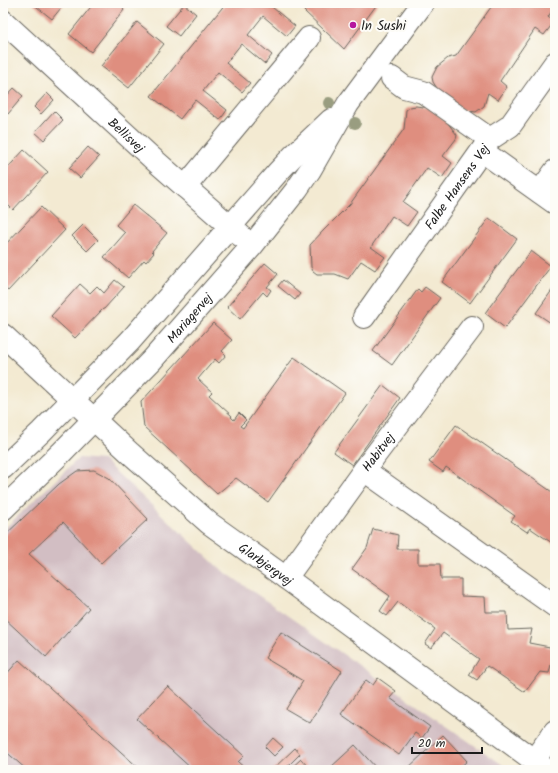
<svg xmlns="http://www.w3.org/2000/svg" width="558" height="773" viewBox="0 0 558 773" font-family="Kalam,sans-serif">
  <rect width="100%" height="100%" fill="#fdfcf7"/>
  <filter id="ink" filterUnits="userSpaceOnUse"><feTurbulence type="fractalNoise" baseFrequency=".025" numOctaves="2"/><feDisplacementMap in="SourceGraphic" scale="8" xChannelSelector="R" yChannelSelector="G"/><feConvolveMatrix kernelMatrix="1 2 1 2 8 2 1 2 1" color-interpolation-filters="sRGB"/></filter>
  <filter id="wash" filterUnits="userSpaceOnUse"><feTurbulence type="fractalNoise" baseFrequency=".012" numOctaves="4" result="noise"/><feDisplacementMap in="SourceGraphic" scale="16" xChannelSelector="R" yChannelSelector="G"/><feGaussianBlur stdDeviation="0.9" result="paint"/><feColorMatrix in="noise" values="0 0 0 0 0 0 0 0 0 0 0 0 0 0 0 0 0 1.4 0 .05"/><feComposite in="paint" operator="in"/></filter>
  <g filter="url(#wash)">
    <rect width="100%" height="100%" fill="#f3ead2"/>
    <path fill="#d2bec3" d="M 79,458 L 103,460 L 219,568 L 510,770 L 3,770 L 3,530 Z"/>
    <g id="blocks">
      <path fill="#df8e7f" d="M 32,3 L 65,3 L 52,19 Z
        M 94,3 L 128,3 L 123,9 L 124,10 L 91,52 L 69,34 Z
        M 226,3 L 267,3 L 295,26 L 287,36 L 263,16 L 248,35 L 272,55 L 265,64 L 241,44 L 226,63 L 250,83 L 242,92 L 218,72 L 203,91 L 227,110 L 220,120 L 195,100 L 180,119 L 151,96 Z
        M 310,3 L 378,3 L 344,49 L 304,11 Z
        M 494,3 L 555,3 L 555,6 L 548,17 L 554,22 L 544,35 L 535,29 L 500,81 L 507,87 L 498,100 L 488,93 L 484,106 L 476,112 L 461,110 L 440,93 L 433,82 L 432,77 L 437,67 L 448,58 L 456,56 Z
        M 184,4 L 196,14 L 179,36 L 166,26 Z
        M 137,22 L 164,44 L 129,88 L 101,66 Z
        M 14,88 L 23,96 L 8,114 L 3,110 L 3,100 Z
        M 47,93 L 54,100 L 41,114 L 34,107 Z
        M 416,106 L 430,108 L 447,122 L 457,135 L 456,139 L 443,156 L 452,163 L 442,178 L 427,168 L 403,202 L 417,212 L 407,226 L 392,216 L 371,247 L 385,257 L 375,270 L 361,261 L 348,279 L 335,274 L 317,274 L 313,271 L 311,267 L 310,245 L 323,231 L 350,204 L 404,129 L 406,110 L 410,107 Z
        M 54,111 L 63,120 L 44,140 L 35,132 Z
        M 88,147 L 99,157 L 80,178 L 69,168 Z
        M 24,150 L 48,172 L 13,210 L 3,200 L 3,173 Z
        M 133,205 L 167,233 L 152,251 L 154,253 L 146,262 L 144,260 L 128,278 L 104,257 L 125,233 L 116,225 Z
        M 41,207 L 65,230 L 8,291 L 3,286 L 3,247 Z
        M 489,218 L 517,239 L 470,303 L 442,282 Z
        M 83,225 L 98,240 L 87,251 L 72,236 Z
        M 531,251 L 551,266 L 505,328 L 485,313 Z
        M 265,263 L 278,274 L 267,287 L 271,290 L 267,296 L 263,292 L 240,319 L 227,307 Z
        M 115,280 L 124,287 L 104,309 L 103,309 L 75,338 L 51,316 L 80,284 L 90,293 L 97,286 L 104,293 Z
        M 283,280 L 300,294 L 295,300 L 278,286 Z
        M 555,286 L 555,319 L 554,319 L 551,323 L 536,313 Z
        M 425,287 L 440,298 L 392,365 L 373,351 L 418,289 L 421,292 Z
        M 213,323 L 232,340 L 222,351 L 226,355 L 219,363 L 215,359 L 198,379 L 212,392 L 209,395 L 232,416 L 231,417 L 234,420 L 239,413 L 246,420 L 240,426 L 243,428 L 294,357 L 345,393 L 268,502 L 236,478 L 217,494 L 144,427 L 141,402 Z
        M 383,385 L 400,398 L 352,465 L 334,452 Z
        M 456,425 L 555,494 L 555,545 L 530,528 L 527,532 L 511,521 L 515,516 L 446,467 L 443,472 L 429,462 Z
        M 94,470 L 109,478 L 148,519 L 101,563 L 63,522 L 29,554 L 89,608 L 46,657 L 3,617 L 3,537 L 59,484 L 77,471 Z
        M 373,529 L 398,535 L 397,549 L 418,549 L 418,564 L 440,564 L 441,579 L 461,579 L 461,596 L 485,597 L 486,612 L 507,612 L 508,630 L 532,629 L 529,643 L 555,648 L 549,673 L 540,672 L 525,692 L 487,666 L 477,680 L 469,675 L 479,659 L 443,633 L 431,648 L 425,644 L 435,629 L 398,602 L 387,616 L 380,611 L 390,596 L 352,569 L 367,548 Z
        M 281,632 L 342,671 L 310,723 L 286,709 L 303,681 L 265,658 Z
        M 19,660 L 141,770 L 27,770 L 3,749 L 3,678 Z
        M 378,678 L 396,691 L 390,698 L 430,727 L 422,738 L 415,733 L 399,755 L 341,714 L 366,680 L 373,685 Z
        M 168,686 L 244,756 L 238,762 L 247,770 L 193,770 L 137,719 Z
        M 443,735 L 467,761 L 457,770 L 406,770 Z
        M 273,738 L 283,747 L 274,756 L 265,747 Z
        M 355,745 L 378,770 L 332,770 L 330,768 Z
        M 295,748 L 300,754 L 284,770 L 272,770 Z
        M 301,759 L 311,770 L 289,770 Z"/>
    </g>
  </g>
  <g filter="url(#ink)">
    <use href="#blocks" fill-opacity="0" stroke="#67645c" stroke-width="1"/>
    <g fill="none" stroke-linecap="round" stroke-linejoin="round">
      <defs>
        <g id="minor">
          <path id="s1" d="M 3,21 L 152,158 L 241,236"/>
          <path d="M 392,78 L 404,87 L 423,92 L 490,139"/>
          <path d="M 482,151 L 555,203"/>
          <path d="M 185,187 L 309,38"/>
          <path d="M 540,192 L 555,171"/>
          <path id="s2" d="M 364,317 L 490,139 L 510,126 L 555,63"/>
          <path id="s3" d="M 3,335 L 130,453 L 209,523 L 286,578 L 547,770"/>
          <path d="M 3,468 L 41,432 L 130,341 L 278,172 L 293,156 L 331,120"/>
          <path d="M 364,470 L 555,606"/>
          <path id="s4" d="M 3,509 L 61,453 L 152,360 L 252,246 L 297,189 L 310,170 L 348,104 L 423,3"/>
          <path id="s5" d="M 286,578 L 364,470 L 472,327"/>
          <path d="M 534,760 L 555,731"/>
        </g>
      </defs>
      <use href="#minor" stroke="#67645c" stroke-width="24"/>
      <use href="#minor" stroke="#fff" stroke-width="22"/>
    </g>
    <g fill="#999d80">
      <circle cx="329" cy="103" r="6"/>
      <circle cx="355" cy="123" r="6"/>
    </g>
  </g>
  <circle fill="#b5179e" stroke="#fdfcf7" stroke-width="1.5" cx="353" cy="25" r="4"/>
  <g text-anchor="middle" stroke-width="4" stroke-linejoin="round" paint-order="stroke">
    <g font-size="13" fill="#1c1c1c" stroke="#fdfcf7" text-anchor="start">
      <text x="361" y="30">In Sushi</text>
    </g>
    <g font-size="13" fill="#1c1c1c" stroke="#fdfcf7">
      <text dy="5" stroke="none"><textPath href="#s1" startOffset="168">Bellisvej</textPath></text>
      <text dy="5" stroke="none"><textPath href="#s2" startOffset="160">Falbe Hansens Vej</textPath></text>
      <text dy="5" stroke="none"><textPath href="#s4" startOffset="267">Mariagervej</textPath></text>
      <text dy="5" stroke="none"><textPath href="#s5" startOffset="156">Habitvej</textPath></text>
      <text dy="5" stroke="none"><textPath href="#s3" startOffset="349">Glarbjergvej</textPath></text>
    </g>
  </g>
  <rect width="558" height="773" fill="none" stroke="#fdfcf7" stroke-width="16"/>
  <path d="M412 747v6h70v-6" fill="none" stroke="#1c1c1c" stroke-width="2"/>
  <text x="418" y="747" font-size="12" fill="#1c1c1c" stroke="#fdfcf7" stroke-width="3" paint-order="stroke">20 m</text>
</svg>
